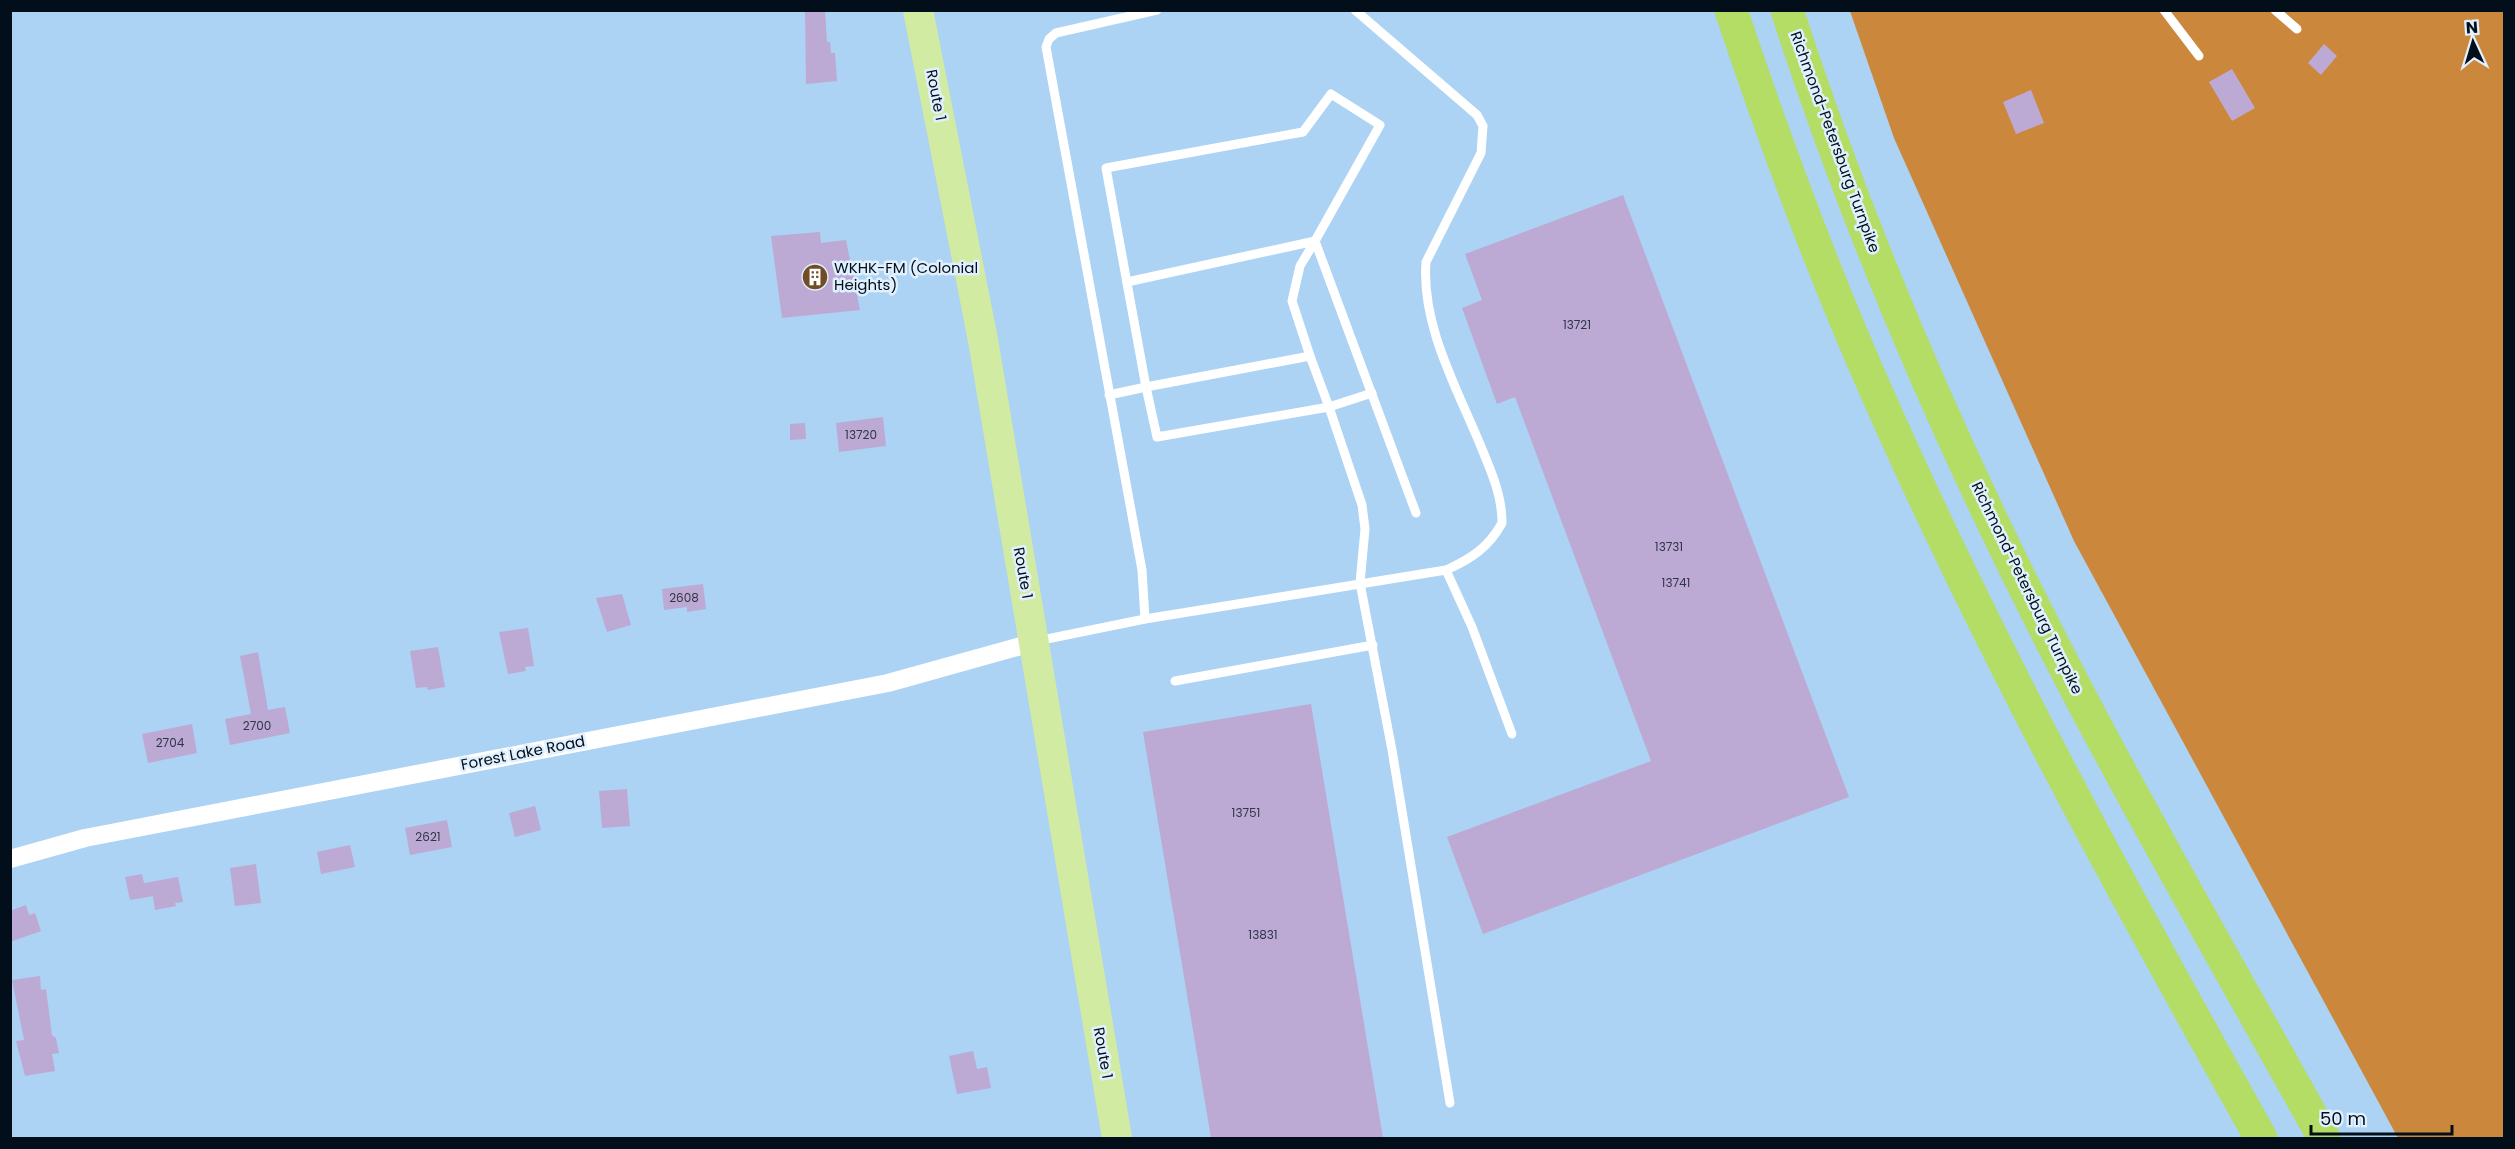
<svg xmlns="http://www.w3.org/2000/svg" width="2515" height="1149" font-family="Poppins,sans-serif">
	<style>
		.forest { fill: #cb873c }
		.building { fill: #bdaad4 }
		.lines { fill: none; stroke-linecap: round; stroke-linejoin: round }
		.service { stroke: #fff; stroke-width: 9 }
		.minor { stroke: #fff; stroke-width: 18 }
		.primary { stroke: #d1eba2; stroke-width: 30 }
		.motorway { stroke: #b3dd64; stroke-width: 33 }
		.labels { text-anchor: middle; stroke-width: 5; stroke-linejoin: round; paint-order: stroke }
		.number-label { font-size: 12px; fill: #313548 }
		.street-label { font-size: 15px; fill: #020e19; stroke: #e1f0fe }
		.poi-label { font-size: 15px; fill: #020e19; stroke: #e1f0fe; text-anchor: start }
	</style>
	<rect width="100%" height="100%" fill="#acd2f4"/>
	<!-- forest -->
	<path class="forest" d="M 1850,11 L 2504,11 L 2504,1138 L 2398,1138 L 2074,541 L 1894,138 Z"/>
	<!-- building -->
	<g class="building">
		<path d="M 805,10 L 825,10 L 827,42 L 830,42 L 831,53 L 835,53 L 837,81 L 806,84 Z"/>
		<path d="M 2324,44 L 2337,56 L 2321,75 L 2308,63 Z"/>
		<path d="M 2232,69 L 2255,108 L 2232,121 L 2209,82 Z"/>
		<path d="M 2031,90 L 2044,123 L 2016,134 L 2003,102 Z"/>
		<path d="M 1623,195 L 1849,797 L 1483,934 L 1447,837 L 1651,761 L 1515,397 L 1497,404 L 1462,308 L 1482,300 L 1465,254 Z"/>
		<path d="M 820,232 L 821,243 L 846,240 L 860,310 L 782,318 L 771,236 Z"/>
		<path d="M 883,417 L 886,446 L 839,452 L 836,423 Z"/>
		<path d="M 805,423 L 806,439 L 790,440 L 790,424 Z"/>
		<path d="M 703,584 L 706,609 L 687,612 L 687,607 L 664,610 L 662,589 Z"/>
		<path d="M 622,594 L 631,625 L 607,632 L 596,598 Z"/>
		<path d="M 528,628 L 534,666 L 525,667 L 526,671 L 508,674 L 499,632 Z"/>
		<path d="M 438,647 L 445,687 L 428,690 L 427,687 L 416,688 L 410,651 Z"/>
		<path d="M 258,652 L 268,710 L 285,707 L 290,733 L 230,745 L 225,719 L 251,714 L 240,656 Z"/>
		<path d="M 1311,704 L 1383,1138 L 1211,1138 L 1143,732 Z"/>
		<path d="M 192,724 L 197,753 L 148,763 L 142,734 Z"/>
		<path d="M 627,789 L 630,826 L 602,828 L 599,791 Z"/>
		<path d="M 535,806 L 541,830 L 515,837 L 509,813 Z"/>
		<path d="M 447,820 L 452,847 L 410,855 L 405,828 Z"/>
		<path d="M 350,845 L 355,867 L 321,874 L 317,852 Z"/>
		<path d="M 256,864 L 261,903 L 235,906 L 230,868 Z"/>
		<path d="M 142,874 L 144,883 L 178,877 L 183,902 L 175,903 L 176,906 L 155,910 L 153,896 L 130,900 L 125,877 Z"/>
		<path d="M 26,905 L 29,915 L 35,913 L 41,931 L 10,942 L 10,911 Z"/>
		<path d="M 40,976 L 41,990 L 46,989 L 52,1035 L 56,1038 L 59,1053 L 52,1054 L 55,1071 L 25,1076 L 16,1041 L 24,1040 L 12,980 Z"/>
		<path d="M 973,1051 L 977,1069 L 987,1067 L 991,1088 L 957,1094 L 949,1056 Z"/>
	</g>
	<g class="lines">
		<!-- service -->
		<g class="service">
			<path d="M 2164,10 L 2199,56"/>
			<path d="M 2275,10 L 2297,29"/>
			<path d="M 1315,241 L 1300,266 L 1292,301 L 1310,356 L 1146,387 L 1157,437 L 1329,407 L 1362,505 L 1365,529 L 1360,583 L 1392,750 L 1450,1103"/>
			<path d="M 1127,282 L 1315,241"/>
			<path d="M 1310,356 L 1329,407 L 1372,393"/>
			<path d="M 1109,395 L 1146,387 L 1106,168 L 1303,132 L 1331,94 L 1380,125 L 1315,241 L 1416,513"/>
			<path d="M 1446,570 L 1472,627 L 1512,734"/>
			<path d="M 1145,619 L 1142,570 L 1046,47 L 1049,39 L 1056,33 L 1157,10"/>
			<path d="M 1037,641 L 1145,619 L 1446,570 C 1471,559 1489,547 1502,523 C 1502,495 1492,474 1482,449 C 1458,390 1421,326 1426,262 L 1481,153 L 1483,126 L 1477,115 L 1355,10"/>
			<path d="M 1175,681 L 1373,645"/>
		</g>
		<!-- minor -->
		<path class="minor" d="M 10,859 L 85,838 L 888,683 L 1035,642"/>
		<!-- primary -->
		<path class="primary" d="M 918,10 L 983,340 L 1117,1138"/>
		<!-- motorway -->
		<g class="motorway">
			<path d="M 1731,10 C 1774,139 1821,267 1876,391 C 1989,648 2124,894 2261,1138"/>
			<path d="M 1787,10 C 1864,249 1967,482 2084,704 C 2161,850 2244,994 2324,1138"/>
		</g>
	</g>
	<!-- icons -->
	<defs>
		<symbol id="building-disc" viewBox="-11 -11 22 22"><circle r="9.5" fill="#714d27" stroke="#e1f0fe"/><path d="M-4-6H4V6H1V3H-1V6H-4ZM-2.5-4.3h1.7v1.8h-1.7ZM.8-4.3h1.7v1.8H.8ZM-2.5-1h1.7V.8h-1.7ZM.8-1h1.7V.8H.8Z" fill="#fff"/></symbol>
	</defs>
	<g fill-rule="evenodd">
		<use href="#building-disc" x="800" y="262" width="30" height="30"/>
	</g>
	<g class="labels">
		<!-- number labels -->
		<g class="number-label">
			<text x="1577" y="329">13721</text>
			<text x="861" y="439">13720</text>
			<text x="1669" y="551">13731</text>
			<text x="1676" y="587">13741</text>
			<text x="684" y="602">2608</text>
			<text x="257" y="730">2700</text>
			<text x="170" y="747">2704</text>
			<text x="1246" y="817">13751</text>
			<text x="428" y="841">2621</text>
			<text x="1263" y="939">13831</text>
		</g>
		<!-- street labels -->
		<g class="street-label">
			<text transform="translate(936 95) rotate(79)" y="5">Route 1</text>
			<text transform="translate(1835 142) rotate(70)" y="5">Richmond-Petersburg Turnpike</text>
			<text transform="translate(1023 573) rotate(80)" y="5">Route 1</text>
			<text transform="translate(2027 588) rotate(64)" y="5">Richmond-Petersburg Turnpike</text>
			<text transform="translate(523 753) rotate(-11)" y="5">Forest Lake Road</text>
			<text transform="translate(1103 1053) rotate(80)" y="5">Route 1</text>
		</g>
		<!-- poi labels -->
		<g class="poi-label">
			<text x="834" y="273">WKHK-FM (Colonial<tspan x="834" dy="17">Heights)</tspan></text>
		</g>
	</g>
	<!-- border -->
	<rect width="2515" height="1149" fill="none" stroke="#020e19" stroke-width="24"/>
	<!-- north arrow -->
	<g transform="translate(2473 42) rotate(356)" stroke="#e1f0fe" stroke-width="4.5" paint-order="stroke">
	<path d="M0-4.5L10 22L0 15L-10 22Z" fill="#020e19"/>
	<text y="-9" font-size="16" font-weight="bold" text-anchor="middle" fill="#020e19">N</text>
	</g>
	<!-- scale -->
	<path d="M2311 1125v9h141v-9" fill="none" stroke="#020e19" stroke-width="3"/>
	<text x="2320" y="1125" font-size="18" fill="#020e19" stroke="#e1f0fe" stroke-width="4.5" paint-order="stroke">50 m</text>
</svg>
